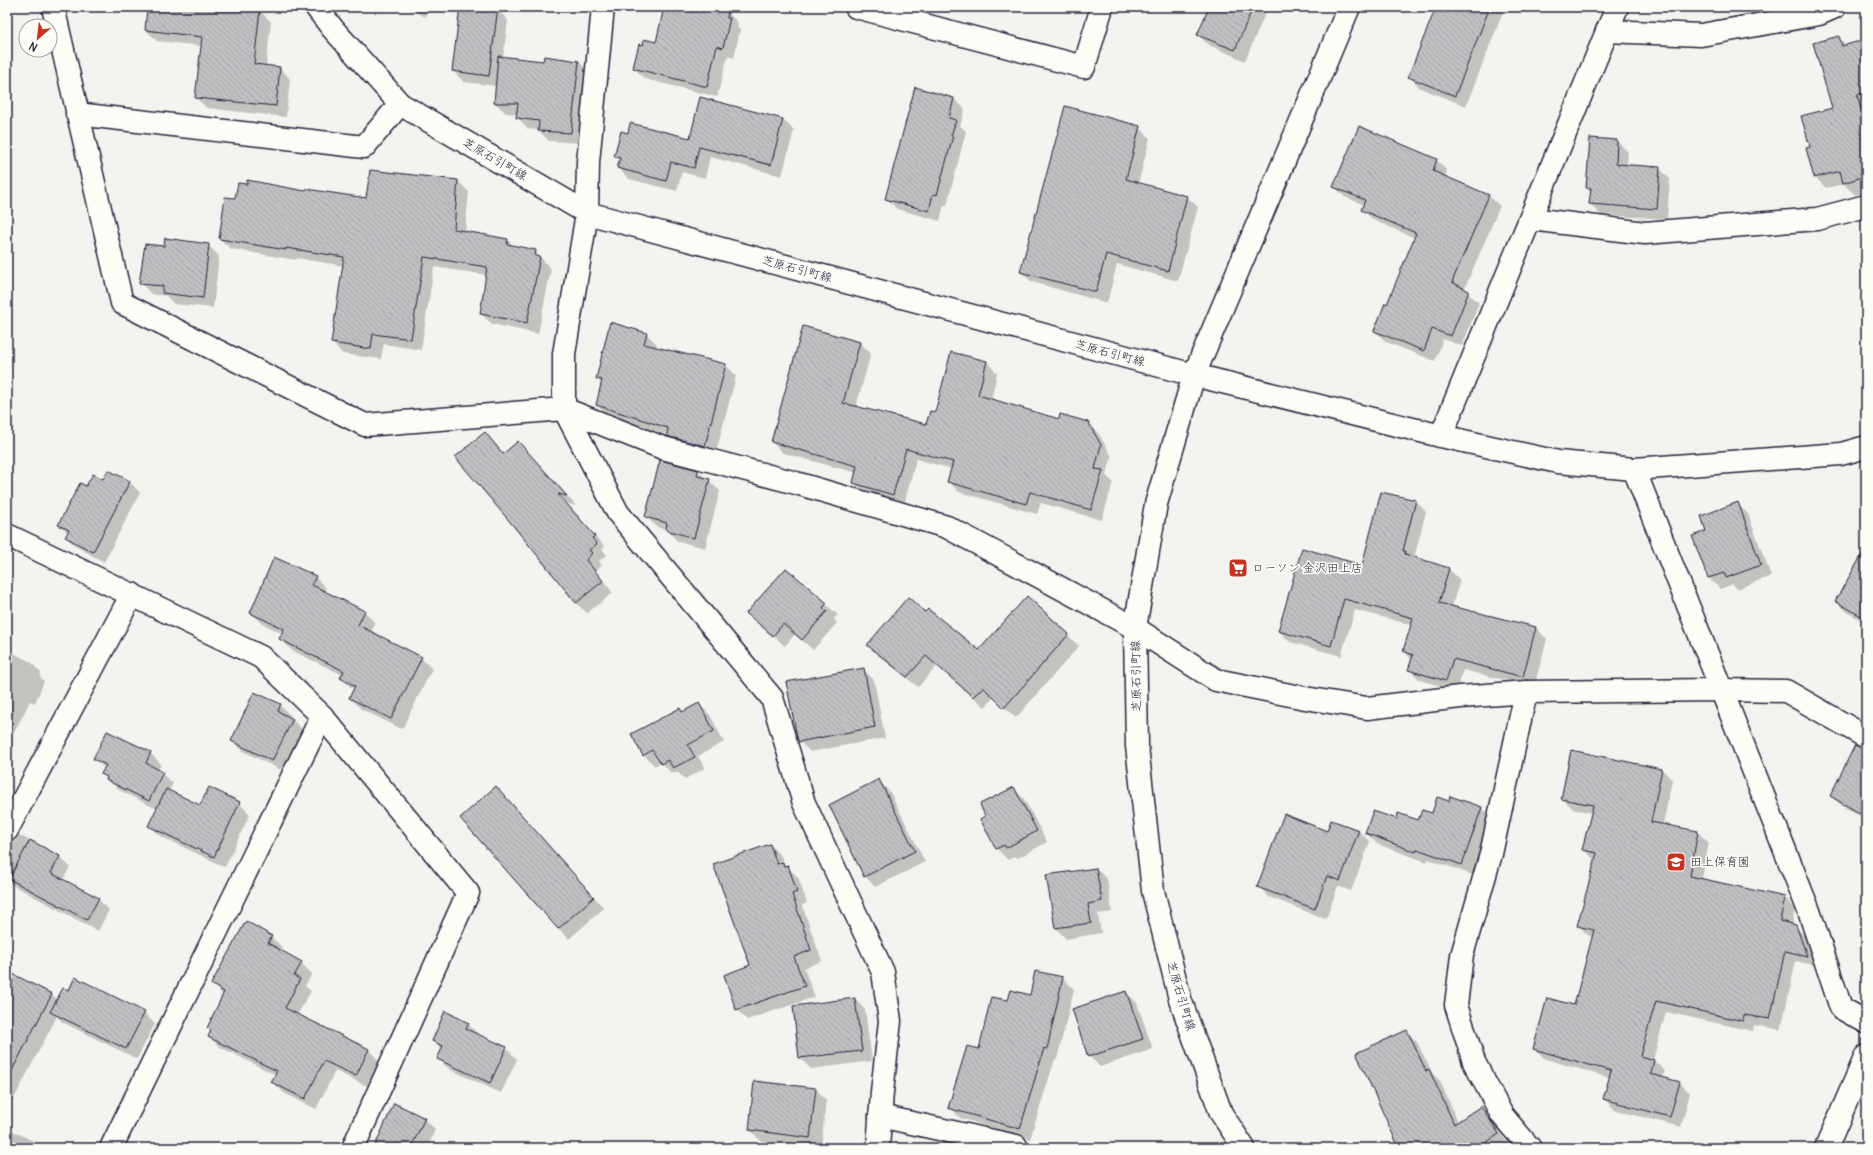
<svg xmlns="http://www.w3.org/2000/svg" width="1873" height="1155" font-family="Delius,'Klee One',sans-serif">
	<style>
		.shadow { fill: #0003 }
		.building { fill: url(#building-back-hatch); stroke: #22223b }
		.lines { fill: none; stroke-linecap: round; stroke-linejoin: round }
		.minor-casing { stroke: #22223b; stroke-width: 25 }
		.major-casing { stroke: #22223b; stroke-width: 25 }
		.minor { stroke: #fdfcf7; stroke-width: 22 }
		.major { stroke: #fdfcf7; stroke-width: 22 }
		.labels { text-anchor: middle; stroke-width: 3.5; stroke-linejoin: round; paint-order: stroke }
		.street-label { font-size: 12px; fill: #22223b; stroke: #fdfcf7 }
		.poi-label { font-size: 12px; fill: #22223b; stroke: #fdfcf7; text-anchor: start }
	</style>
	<defs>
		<pattern id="building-back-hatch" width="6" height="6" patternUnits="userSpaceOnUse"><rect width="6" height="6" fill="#c0bfc2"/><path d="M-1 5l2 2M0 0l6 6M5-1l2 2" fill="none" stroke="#a5a4a8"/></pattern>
	</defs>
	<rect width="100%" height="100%" fill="#f4f3ef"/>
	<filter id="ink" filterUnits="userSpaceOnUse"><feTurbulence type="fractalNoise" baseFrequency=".025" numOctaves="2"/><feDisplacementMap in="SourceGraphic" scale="8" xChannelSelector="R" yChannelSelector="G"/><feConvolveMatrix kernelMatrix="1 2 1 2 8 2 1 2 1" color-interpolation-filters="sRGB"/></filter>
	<g filter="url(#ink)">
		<!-- shadow -->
		<g class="shadow">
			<path d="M 148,7 L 228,7 L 260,11 L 271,22 L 266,66 L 280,68 L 290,79 L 286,117 L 207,108 L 196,98 L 202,46 L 157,41 L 146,30 Z"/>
			<path d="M 407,7 L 430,7 L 425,17 Z"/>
			<path d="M 461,7 L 497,9 L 508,20 L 503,58 L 544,62 L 579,62 L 590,73 L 582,143 L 549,141 L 538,130 L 528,129 L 518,118 L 518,114 L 506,113 L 495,103 L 496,86 L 464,82 L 453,71 Z"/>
			<path d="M 665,7 L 723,7 L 738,23 L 737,27 L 740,30 L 734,58 L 728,56 L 717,97 L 645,79 L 634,68 L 644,46 L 657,43 Z"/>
			<path d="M 1210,7 L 1268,7 L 1245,61 L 1209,45 L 1198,35 Z"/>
			<path d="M 1437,7 L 1505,7 L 1466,106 L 1420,88 L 1410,77 Z"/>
			<path d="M 1838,37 L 1847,46 L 1860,42 L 1866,48 L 1866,192 L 1855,195 L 1844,184 L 1826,188 L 1815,177 L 1811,148 L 1834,109 Z"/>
			<path d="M 954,99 L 965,109 L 960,126 L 966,131 L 947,205 L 944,205 L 940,221 L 897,209 L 886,198 Z"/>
			<path d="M 783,120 L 794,130 L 782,176 L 710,157 L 705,178 L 682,172 L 677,191 L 629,179 L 618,168 L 620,161 L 615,156 Z"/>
			<path d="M 1139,127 L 1150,138 L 1138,184 L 1187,197 L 1198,207 L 1178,281 L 1117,264 L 1107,303 L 1032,282 L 1021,272 Z"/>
			<path d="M 1360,128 L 1437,160 L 1447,171 L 1445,176 L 1489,196 L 1500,206 L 1464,290 L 1479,303 L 1462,346 L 1443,339 L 1435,361 L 1386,342 L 1375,331 L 1388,306 L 1415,238 L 1373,220 L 1362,209 L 1364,205 L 1345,197 L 1334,186 Z"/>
			<path d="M 1617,141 L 1628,152 L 1627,166 L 1659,168 L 1670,179 L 1667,219 L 1601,215 L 1590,204 L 1591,192 L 1587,188 Z"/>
			<path d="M 458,181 L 469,192 L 465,232 L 508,240 L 515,247 L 535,251 L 551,269 L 538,334 L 492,324 L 481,314 L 487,275 L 434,267 L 421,350 L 384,344 L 381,359 L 343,354 L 332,343 L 344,266 L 297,258 L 296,260 L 231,249 L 220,239 L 236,200 L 306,192 L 367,199 Z"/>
			<path d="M 208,245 L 219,256 L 213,308 L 174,304 L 166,296 L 151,294 L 141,283 L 165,247 Z"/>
			<path d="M 804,327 L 860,343 L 871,353 L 856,407 L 927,426 L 936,413 L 987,362 L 997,373 L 991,400 L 1060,420 L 1088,423 L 1099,434 L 1112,457 L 1106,476 L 1113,482 L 1102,520 L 1041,503 L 1037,514 L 959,492 L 948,481 L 952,469 L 916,459 L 904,505 L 865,493 L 854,483 L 857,473 L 783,453 L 772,442 Z"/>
			<path d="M 646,334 L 657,344 L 656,348 L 726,365 L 736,376 L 715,456 L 679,447 L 668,435 L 608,416 L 597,405 L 602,384 L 597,379 Z"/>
			<path d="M 485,433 L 504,454 L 529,453 L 576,506 L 566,503 L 605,547 L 602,549 L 607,555 L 599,561 L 602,565 L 596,571 L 613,593 L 587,613 L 576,603 Z"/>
			<path d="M 660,461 L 698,471 L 720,491 L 705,548 L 677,541 L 667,530 L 657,527 L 646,517 Z"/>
			<path d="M 108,471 L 130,482 L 140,493 L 104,562 L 77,547 L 66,537 L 68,533 L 60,525 L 87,487 L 103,480 Z"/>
			<path d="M 1382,493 L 1416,501 L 1426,512 L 1414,558 L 1449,569 L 1460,580 L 1452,607 L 1536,628 L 1547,639 L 1534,687 L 1463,670 L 1457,691 L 1420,680 L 1409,669 L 1412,660 L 1404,651 L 1412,625 L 1355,610 L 1341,656 L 1290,642 L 1279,631 L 1363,566 Z"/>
			<path d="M 1737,503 L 1748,514 L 1771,576 L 1737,589 L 1733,584 L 1720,589 L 1709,578 L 1693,537 L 1708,531 Z"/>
			<path d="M 1866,550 L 1866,623 L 1847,612 L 1836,601 Z"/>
			<path d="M 786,569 L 838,615 L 834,619 L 837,623 L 813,650 L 795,634 L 785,646 L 748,613 Z"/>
			<path d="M 315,577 L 326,588 L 324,592 L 365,612 L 375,623 L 371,633 L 421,658 L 432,669 L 402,729 L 361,709 L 350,698 L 354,690 L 341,678 L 343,675 L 291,650 L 281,639 L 283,634 L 262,623 L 251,613 Z"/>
			<path d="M 1027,598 L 1079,646 L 1016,718 L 994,697 L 985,707 L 937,666 L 918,687 L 879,656 L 868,645 L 925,613 L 979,652 Z"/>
			<path d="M 7,650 L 31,662 L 41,673 L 40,677 L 44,681 L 35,703 L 30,701 L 14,733 L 7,729 Z"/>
			<path d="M 863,669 L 874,680 L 885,738 L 810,752 L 799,741 Z"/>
			<path d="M 699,704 L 710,715 L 724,742 L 698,756 L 705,768 L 685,779 L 677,772 L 672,774 L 661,762 L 655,766 L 644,755 L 679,709 L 683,712 Z"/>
			<path d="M 280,705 L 291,716 L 290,718 L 303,730 L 283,771 L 243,751 L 232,740 Z"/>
			<path d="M 150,753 L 161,764 L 158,771 L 173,783 L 169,791 L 201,806 L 239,803 L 250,814 L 225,867 L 160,836 L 150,825 L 157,809 L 119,790 L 103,774 L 105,769 L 95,759 Z"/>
			<path d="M 1866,760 L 1866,820 L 1842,806 L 1831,796 Z"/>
			<path d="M 1662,769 L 1672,780 L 1663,825 L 1698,832 L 1709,843 L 1702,879 L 1784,897 L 1795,908 L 1792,925 L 1795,926 L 1806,937 L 1817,966 L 1796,961 L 1781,1030 L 1754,1025 L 1753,1031 L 1666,1012 L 1653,1060 L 1665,1071 L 1663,1078 L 1679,1082 L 1690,1093 L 1681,1127 L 1615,1110 L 1604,1099 L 1610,1078 L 1545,1059 L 1534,1048 L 1574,1006 L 1594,937 L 1589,936 L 1578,925 L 1596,861 L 1583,849 L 1592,813 L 1573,809 L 1562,798 Z"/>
			<path d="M 879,781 L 890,792 L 925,862 L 875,887 L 865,876 Z"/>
			<path d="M 496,787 L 604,908 L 569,939 L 558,928 Z"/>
			<path d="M 1013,788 L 1024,799 L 1047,842 L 1018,858 L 1015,856 L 1008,860 L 997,849 L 982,819 L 987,816 Z"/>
			<path d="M 1451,798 L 1482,808 L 1493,819 L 1473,875 L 1428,859 L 1427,862 L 1377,844 L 1366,833 L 1397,820 L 1419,821 L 1432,815 L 1449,803 Z"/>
			<path d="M 1332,821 L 1359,831 L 1370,842 L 1351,891 L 1338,886 L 1326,919 L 1269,897 L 1258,886 L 1328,832 Z"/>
			<path d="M 19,835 L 59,856 L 70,867 L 63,880 L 98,899 L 109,910 L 98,931 L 7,882 L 7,843 L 14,842 Z"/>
			<path d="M 770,845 L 781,856 L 784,864 L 798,877 L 807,903 L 802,905 L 822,961 L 804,968 L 815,997 L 747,1020 L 737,1009 L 751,966 Z"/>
			<path d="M 1096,869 L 1107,879 L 1112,912 L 1098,914 L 1101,933 L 1066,939 L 1056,928 Z"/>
			<path d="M 271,937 L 282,947 L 280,951 L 301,963 L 312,974 L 305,986 L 311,991 L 297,1015 L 369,1050 L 379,1061 L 367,1086 L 335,1071 L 316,1109 L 284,1093 L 273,1082 L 276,1075 L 220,1047 L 209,1037 L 212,1031 L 208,1027 L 223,995 L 212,984 Z"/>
			<path d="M 7,972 L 52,994 L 57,1000 L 144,1013 L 155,1024 L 137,1059 L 62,1022 L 57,1016 L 7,1112 Z"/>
			<path d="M 1036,972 L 1063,978 L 1074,989 L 1057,1059 L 1055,1059 L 1030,1139 L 960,1118 L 950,1107 L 979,1050 L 1009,1002 L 1031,996 Z"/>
			<path d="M 1126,992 L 1137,1003 L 1153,1049 L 1100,1067 L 1089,1056 Z"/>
			<path d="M 855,999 L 865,1010 L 872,1061 L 811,1069 L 800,1058 Z"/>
			<path d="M 468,1024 L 479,1035 L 506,1048 L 517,1059 L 501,1093 L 449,1069 L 438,1058 L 442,1050 L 433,1040 Z"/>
			<path d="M 1406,1031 L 1417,1042 L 1432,1073 L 1440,1081 L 1458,1122 L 1481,1108 L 1491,1119 L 1509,1145 L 1505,1148 L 1405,1148 Z"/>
			<path d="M 816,1089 L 826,1100 L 821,1148 L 761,1141 L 750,1130 Z"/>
			<path d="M 424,1119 L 435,1129 L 430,1142 L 434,1147 L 434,1148 L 375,1148 Z"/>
			<path d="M 7,1128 L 47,1148 L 7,1148 Z"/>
			<path d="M 238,1143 L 248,1148 L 236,1148 Z"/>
		</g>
		<!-- building -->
		<g class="building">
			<path d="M 147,7 L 236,7 L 260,10 L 254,64 L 280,67 L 276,106 L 195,98 L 202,37 L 145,30 Z"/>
			<path d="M 460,7 L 498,7 L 489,76 L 452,71 Z"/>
			<path d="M 664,7 L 712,7 L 728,11 L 727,18 L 730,18 L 723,48 L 717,46 L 707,87 L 633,68 L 639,44 L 643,45 L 644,39 L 656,42 Z"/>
			<path d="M 1209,7 L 1253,7 L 1235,50 L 1197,35 Z"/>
			<path d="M 1436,7 L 1490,7 L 1455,96 L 1408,77 Z"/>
			<path d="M 1839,36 L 1842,46 L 1860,41 L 1866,62 L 1866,92 L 1857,95 L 1866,127 L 1866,176 L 1843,183 L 1840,171 L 1814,178 L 1806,148 L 1810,147 L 1801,116 L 1832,108 L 1813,43 Z"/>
			<path d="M 498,56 L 543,61 L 544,56 L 579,61 L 571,133 L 538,131 L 539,121 L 516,118 L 518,103 L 494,103 Z"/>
			<path d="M 915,87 L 954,98 L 949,118 L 956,120 L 951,136 L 953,136 L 937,195 L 933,194 L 929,211 L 885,199 Z"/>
			<path d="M 700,97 L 783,119 L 771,165 L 699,147 L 694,168 L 671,162 L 666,181 L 617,168 L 620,158 L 614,156 L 621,131 L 628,133 L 630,123 L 690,138 Z"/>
			<path d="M 1065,106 L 1140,126 L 1126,179 L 1187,196 L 1168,271 L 1106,254 L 1096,292 L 1020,272 Z"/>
			<path d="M 1359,126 L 1437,159 L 1433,171 L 1489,195 L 1452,282 L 1469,291 L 1451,336 L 1432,329 L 1424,351 L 1374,331 L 1385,303 L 1387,304 L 1416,233 L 1361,210 L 1365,200 L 1333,187 Z"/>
			<path d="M 1590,138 L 1617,140 L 1616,164 L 1660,167 L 1657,209 L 1589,204 L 1591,188 L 1586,188 Z"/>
			<path d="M 370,170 L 458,180 L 454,229 L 508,239 L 507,244 L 536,250 L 535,256 L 540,257 L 527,323 L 480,314 L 487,267 L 424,257 L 411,339 L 373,334 L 371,349 L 331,343 L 344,257 L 286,248 L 286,250 L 219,239 L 225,197 L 235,198 L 238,183 L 247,184 L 247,180 L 305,191 L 306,189 L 366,198 Z"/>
			<path d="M 165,238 L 209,244 L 203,298 L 162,293 L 163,286 L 139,284 L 145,244 L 164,246 Z"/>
			<path d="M 610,322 L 647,333 L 644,344 L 726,364 L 705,446 L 667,436 L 668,428 L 596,405 L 602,380 L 596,379 Z"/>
			<path d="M 803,326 L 860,342 L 843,403 L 926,424 L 930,411 L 935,412 L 951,352 L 987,361 L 978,395 L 1059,419 L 1060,414 L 1088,422 L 1101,445 L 1095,469 L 1103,470 L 1091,510 L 1030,492 L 1026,504 L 947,482 L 953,462 L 906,449 L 893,495 L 853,483 L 857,466 L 771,442 Z"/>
			<path d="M 485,432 L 503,454 L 518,441 L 567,496 L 558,494 L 595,536 L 592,538 L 597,544 L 589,550 L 592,553 L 586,560 L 603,581 L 576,603 L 511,523 L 455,457 Z"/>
			<path d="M 660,460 L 698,470 L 697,476 L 710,479 L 694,538 L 666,530 L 667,523 L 645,517 Z"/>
			<path d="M 108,470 L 130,481 L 93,552 L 65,537 L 69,530 L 58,525 L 80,483 L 86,486 L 93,474 L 103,479 Z"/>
			<path d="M 1381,492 L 1416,500 L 1403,551 L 1406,551 L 1405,554 L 1449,568 L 1439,603 L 1536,627 L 1523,677 L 1453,659 L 1446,681 L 1408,670 L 1413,655 L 1403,651 L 1413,618 L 1344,599 L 1331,646 L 1278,631 L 1302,548 L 1362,565 Z"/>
			<path d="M 1738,502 L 1761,565 L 1726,578 L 1724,573 L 1708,578 L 1692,536 L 1706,531 L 1701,516 Z"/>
			<path d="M 1866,548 L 1866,619 L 1835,601 Z"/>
			<path d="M 274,557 L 316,576 L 312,585 L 365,611 L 358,625 L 422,657 L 391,719 L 349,698 L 355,686 L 340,678 L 344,671 L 279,639 L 284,629 L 250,613 Z"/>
			<path d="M 786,568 L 827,603 L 823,608 L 827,611 L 802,640 L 783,624 L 773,636 L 746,613 Z"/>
			<path d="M 1027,596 L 1069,634 L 1004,708 L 983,687 L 973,697 L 926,656 L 907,677 L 867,645 L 908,597 L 925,612 L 928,609 L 979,650 Z"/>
			<path d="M 864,668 L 875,727 L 798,742 L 786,682 Z"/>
			<path d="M 254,692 L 281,704 L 278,711 L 293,719 L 272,761 L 231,741 Z"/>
			<path d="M 699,703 L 714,731 L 688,745 L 695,757 L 673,768 L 668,760 L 661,764 L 652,750 L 643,756 L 631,734 L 680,708 L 682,712 Z"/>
			<path d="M 107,731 L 151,752 L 146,763 L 163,772 L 149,801 L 106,780 L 107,777 L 101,774 L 106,765 L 93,759 Z"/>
			<path d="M 1855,745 L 1866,749 L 1866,817 L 1830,796 Z"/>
			<path d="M 1571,750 L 1662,769 L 1651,822 L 1698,831 L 1690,876 L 1785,897 L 1780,921 L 1796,925 L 1807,956 L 1785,951 L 1770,1019 L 1744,1015 L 1743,1021 L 1656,1001 L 1640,1056 L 1654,1060 L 1651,1074 L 1680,1082 L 1670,1117 L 1603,1099 L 1611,1071 L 1533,1049 L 1547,998 L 1574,1005 L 1594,930 L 1577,926 L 1597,853 L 1582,850 L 1593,805 L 1561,799 Z"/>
			<path d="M 879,779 L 915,851 L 864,877 L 829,805 Z"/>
			<path d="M 496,786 L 594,897 L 558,929 L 460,818 Z"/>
			<path d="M 209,787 L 240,802 L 214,857 L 148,826 L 166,789 L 200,805 Z"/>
			<path d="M 1014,787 L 1037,831 L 1006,848 L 1004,845 L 996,849 L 980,819 L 985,816 L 980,804 Z"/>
			<path d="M 1450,796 L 1482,807 L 1462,865 L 1417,849 L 1416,852 L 1365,833 L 1373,811 L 1397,819 L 1398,813 L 1418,820 L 1422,810 L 1432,813 L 1437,797 L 1449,801 Z"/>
			<path d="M 1284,814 L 1327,831 L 1331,820 L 1359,830 L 1340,881 L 1327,876 L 1315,909 L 1257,887 Z"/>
			<path d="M 30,840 L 60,856 L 51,873 L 99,898 L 87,920 L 9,879 Z"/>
			<path d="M 770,844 L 777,864 L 783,862 L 784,866 L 788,865 L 797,892 L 792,894 L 811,950 L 794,957 L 805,986 L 736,1010 L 724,975 L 750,965 L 713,864 Z"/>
			<path d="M 1096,868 L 1102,901 L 1088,904 L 1091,923 L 1055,928 L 1046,875 Z"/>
			<path d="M 246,921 L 272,936 L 268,943 L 302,962 L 294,976 L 300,979 L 285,1008 L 369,1049 L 356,1076 L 324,1061 L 305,1099 L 271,1082 L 277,1071 L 208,1037 L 211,1030 L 207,1028 L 224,992 L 211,984 Z"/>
			<path d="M 7,971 L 52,994 L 7,1080 Z"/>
			<path d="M 1035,971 L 1063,977 L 1047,1049 L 1044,1048 L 1020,1129 L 948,1108 L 967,1046 L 979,1049 L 991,997 L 1008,1000 L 1011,990 L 1030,995 Z"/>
			<path d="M 75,977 L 145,1012 L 126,1049 L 50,1012 L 63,988 L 69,990 Z"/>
			<path d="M 1126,991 L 1143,1039 L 1088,1057 L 1072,1009 Z"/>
			<path d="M 855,998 L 862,1051 L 799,1058 L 793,1006 Z"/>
			<path d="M 445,1011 L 469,1023 L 466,1029 L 507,1047 L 490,1083 L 437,1059 L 443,1046 L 432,1041 Z"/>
			<path d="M 1407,1030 L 1426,1071 L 1429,1069 L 1454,1124 L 1481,1106 L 1499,1134 L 1478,1148 L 1399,1148 L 1356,1053 Z"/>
			<path d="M 754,1081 L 816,1088 L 810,1138 L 749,1130 Z"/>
			<path d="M 394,1103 L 425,1118 L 411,1148 L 374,1148 Z"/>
		</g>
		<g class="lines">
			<defs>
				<g id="minor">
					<path d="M 53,7 L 122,303 L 365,425 L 564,409 L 663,448 L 796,483 L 947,527 L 1135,628 L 1216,680 L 1305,698 L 1367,708 L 1460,697 L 1526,692 L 1720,690 L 1786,691 L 1866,737"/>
					<path d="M 603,7 L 588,162 L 587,213 L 564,354 L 564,409 L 618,513 L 772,698 L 804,803 L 883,972 L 890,1021 L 882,1092 L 878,1148"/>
					<path d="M 856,7 L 1084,67 L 1102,7"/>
					<path d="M 1349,7 L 1194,375 L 1441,436 L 1558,462 L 1634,469 L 1841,454 L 1866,447"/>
					<path d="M 1607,31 L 1701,35 L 1819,14 L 1835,7"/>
					<path d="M 77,114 L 364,147 L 400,104"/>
					<path d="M 1531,219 L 1645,233 L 1817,219 L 1866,206"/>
					<path d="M 1441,436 L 1617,7"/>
					<path d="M 1634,469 L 1809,911 L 1841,1008 L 1866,1022"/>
					<path d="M 7,535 L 261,657 L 322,716 L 468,893 L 353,1148"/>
					<path d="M 1526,692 L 1491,854 L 1462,955 L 1456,1005 L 1474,1062 L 1502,1115 L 1530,1148"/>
					<path d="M 7,830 L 132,594"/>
					<path d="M 880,1116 L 1016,1146 L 1017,1148"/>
					<path d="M 111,1148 L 322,716"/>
					<path d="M 1826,1148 L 1866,1056"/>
				</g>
				<path id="major" d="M 316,7 L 333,29 L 400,104 L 587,213 L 1194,375 L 1156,504 L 1135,628 L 1137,746 L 1153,891 L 1180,999 L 1221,1113 L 1244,1148"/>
			</defs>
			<!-- minor casing -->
			<use href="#minor" class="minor-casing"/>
			<!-- major casing -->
			<use href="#major" class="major-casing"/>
			<!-- minor -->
			<use href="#minor" class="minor"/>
			<!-- major -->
			<use href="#major" class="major"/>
		</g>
	</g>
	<!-- icons -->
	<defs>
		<symbol id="supermarket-square" viewBox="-11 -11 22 22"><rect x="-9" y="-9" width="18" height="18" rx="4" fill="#c8321e" stroke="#fdfcf7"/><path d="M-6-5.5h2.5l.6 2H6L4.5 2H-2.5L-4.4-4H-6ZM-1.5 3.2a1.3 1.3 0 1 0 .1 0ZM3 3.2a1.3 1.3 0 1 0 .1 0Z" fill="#fff"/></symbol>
		<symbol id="school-square" viewBox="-11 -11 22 22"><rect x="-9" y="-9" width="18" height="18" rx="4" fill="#c8321e" stroke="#fdfcf7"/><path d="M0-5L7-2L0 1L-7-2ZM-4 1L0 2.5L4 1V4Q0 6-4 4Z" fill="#fff"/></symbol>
	</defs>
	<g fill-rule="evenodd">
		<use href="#supermarket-square" x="1227" y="557" width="22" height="22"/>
		<use href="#school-square" x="1665" y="851" width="22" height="22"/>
	</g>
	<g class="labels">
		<!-- street labels -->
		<g class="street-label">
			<text transform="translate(495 159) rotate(30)" y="4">芝原石引町線</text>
			<text transform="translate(797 269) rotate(15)" y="4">芝原石引町線</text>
			<text transform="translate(1110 353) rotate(15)" y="4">芝原石引町線</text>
			<text transform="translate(1136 676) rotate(-91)" y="4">芝原石引町線</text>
			<text transform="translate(1181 996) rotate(73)" y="4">芝原石引町線</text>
		</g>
		<!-- poi labels -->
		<g class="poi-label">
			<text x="1252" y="572">ローソン 金沢田上店</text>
			<text x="1690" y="866">田上保育園</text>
		</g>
	</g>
	<!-- margin -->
	<rect width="1873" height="1155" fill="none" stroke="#fdfcf7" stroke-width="24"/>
	<rect x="12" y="12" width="1849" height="1131" fill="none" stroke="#22223b" stroke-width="1.5" filter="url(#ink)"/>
	<!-- north arrow -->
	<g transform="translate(38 38) rotate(208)"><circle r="19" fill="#fdfcf7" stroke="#a5a5ac"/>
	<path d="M0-3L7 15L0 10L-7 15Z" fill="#c8321e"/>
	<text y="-6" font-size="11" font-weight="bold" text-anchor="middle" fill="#22223b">N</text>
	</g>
</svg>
